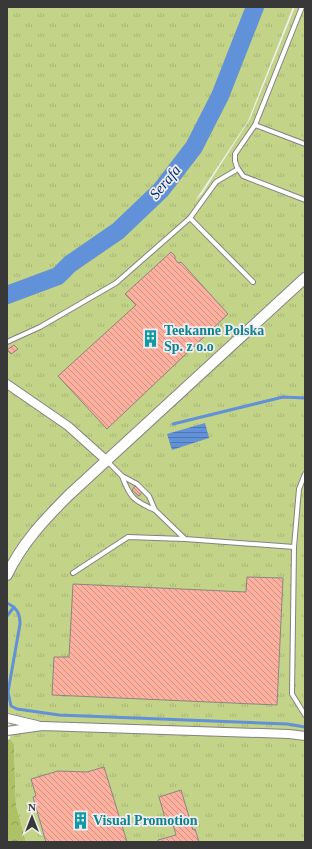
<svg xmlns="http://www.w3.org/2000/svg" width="312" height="849" font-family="'Times New Roman',serif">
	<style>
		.grass { fill: url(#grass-tufts) }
		.forest { fill: url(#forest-crowns) }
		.water { fill: url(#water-rules) }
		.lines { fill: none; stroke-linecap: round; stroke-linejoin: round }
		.stream { stroke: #6191d8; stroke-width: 3 }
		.river { stroke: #6191d8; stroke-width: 18 }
		.building { fill: url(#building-back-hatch); stroke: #8a8685 }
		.service-casing { stroke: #848184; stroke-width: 6 }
		.minor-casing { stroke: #848184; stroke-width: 10 }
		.tertiary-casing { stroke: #848184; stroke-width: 12 }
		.service { stroke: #fff; stroke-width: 4 }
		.minor { stroke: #fff; stroke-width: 8 }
		.tertiary { stroke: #fff; stroke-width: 10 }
		.labels { text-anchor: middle; stroke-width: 3.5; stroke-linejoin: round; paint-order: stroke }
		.culture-label { font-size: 14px; font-weight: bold; fill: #0d838f; stroke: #f1eef1; text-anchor: start }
		.water-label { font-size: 15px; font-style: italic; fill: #01316f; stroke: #f1eef1 }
	</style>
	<defs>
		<pattern id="grass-tufts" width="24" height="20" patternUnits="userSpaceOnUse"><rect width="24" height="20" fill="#c3d388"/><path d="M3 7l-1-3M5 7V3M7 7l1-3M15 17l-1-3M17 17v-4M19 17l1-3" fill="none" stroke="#a8b676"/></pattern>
		<pattern id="forest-crowns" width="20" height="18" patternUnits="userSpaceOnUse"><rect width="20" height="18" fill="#aec166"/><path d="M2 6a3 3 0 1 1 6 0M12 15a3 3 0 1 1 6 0" fill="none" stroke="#8f9e55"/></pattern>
		<pattern id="water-rules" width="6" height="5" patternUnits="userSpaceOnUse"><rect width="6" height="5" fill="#6191d8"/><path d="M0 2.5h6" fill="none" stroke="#5177b0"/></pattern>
		<pattern id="building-back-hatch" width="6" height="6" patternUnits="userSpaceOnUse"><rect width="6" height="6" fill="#fdb09e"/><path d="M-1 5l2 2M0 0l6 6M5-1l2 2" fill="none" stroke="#ce9082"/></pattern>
	</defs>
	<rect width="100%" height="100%" fill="#f1eef1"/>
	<!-- grass -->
	<path class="grass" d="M 7,7 L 293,7 L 248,121 L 195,201 L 202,194 L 250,119 L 295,7 L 305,7 L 305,842 L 26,842 L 16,805 L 14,744 L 10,739 L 10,716 L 7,715 Z"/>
	<!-- forest -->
	<path class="forest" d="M 10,739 L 14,744 L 16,805 L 26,842 L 7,842 L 7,740 Z"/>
	<!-- water -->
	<path class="water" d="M 205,423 L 209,438 L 172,450 L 167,434 Z"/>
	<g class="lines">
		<!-- stream -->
		<g class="stream">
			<path d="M 173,424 L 283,397 L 305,398"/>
			<path d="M 7,603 C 17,608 20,613 20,624 L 8,692 L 11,706 L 17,709 L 59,715 L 287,724 L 305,727"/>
			<path d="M 7,616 L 14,607"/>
		</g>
		<!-- river -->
		<path class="river" d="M 7,295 L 58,276 L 70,264 L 118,231 L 161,190 L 194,147 L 220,96 L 255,7"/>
	</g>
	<!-- building -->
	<g class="building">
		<path d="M 171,252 L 175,256 L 175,259 L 178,263 L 181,262 L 228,314 L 107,429 L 58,376 L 136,305 L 125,294 Z"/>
		<path d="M 14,345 L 18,349 L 11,354 L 7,350 Z"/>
		<path d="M 135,486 L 142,492 L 139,496 L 132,490 Z"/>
		<path d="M 247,577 L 283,578 L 277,705 L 52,695 L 54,657 L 69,657 L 73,584 L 246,592 Z"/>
		<path d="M 104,767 L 127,842 L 46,842 L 33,797 L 36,796 L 31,779 L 58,771 L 87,772 Z"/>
		<path d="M 181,790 L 193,830 L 195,829 L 199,842 L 158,842 L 158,840 L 176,835 L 173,824 L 167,825 L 159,797 Z"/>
	</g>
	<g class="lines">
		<defs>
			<g id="service">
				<path d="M 302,7 L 255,125 L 235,154 L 235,161 L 237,167 L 243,176 L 305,200"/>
				<path d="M 255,125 L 305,144"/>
				<path d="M 190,218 L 216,182 L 238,169"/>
				<path d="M 7,342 L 40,327 L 116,283 L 190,218 L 253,282"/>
				<path d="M 107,461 L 122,476 L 137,484 L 149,496 L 155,510 L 185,539 L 294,547 L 292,694 L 305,715"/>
				<path d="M 122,476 C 130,498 134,501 155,510"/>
				<path d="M 294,547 L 299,489 L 305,474"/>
				<path d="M 73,573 L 128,537 L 184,539"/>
			</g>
			<g id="minor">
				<path d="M 7,384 L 68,426 L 107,461"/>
				<path d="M 7,718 L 37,725"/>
				<path d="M 7,731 L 42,726 L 289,734 L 305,736"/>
			</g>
			<path id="tertiary" d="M 7,575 C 22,543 45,519 69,495 L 305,278"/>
		</defs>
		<!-- service casing -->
		<use href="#service" class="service-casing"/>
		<!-- minor casing -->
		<use href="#minor" class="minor-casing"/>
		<!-- tertiary casing -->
		<use href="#tertiary" class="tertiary-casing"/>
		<!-- service -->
		<use href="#service" class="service"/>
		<!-- minor -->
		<use href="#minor" class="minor"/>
		<!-- tertiary -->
		<use href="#tertiary" class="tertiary"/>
	</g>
	<!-- icons -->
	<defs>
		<symbol id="building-bare" viewBox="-9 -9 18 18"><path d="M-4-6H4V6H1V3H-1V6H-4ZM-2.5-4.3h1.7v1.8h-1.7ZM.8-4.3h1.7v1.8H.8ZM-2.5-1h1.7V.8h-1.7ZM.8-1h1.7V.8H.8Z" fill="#0f9aa8" stroke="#f1eef1" stroke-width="2.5" paint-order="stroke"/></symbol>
	</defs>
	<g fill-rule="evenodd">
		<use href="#building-bare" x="138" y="326" width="25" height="25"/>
		<use href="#building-bare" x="68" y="808" width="25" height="25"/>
	</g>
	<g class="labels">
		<!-- culture labels -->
		<g class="culture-label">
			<text x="164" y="335">Teekanne Polska<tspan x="164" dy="16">Sp. z o.o</tspan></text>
			<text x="93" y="825">Visual Promotion</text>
		</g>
		<!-- water labels -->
		<g class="water-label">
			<text transform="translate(165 182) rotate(-50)" y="5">Serafa</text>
		</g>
	</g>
	<!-- border -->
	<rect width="312" height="849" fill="none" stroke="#393839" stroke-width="16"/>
	<!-- north arrow -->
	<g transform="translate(32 817)" stroke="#f1eef1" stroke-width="3" paint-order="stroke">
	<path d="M0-3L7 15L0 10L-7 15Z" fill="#393839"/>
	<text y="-6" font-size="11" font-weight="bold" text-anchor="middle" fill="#393839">N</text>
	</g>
</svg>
